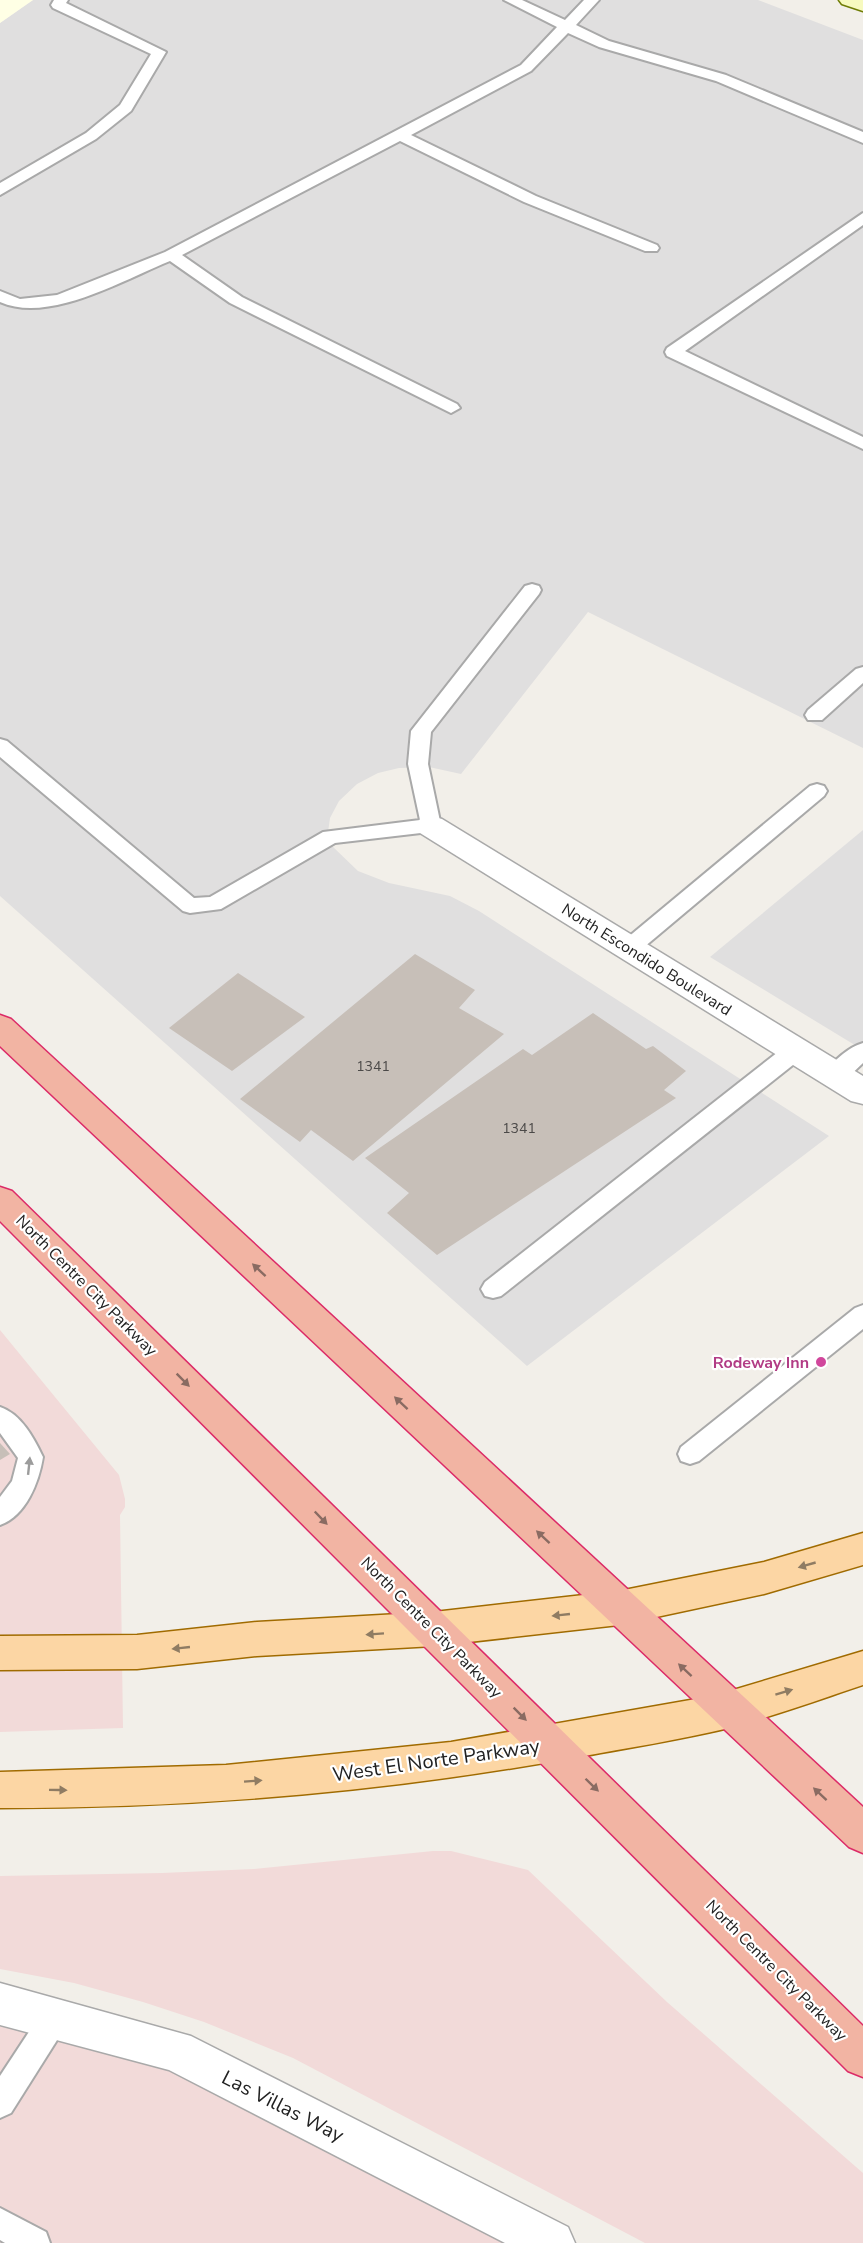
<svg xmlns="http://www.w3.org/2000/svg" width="863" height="2243" font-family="'Nunito Sans',sans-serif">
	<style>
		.residential { fill: #e0dfdf }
		.commercial { fill: #f2dad9 }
		.education { fill: #ffffe5 }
		.building { fill: #c7bfb8 }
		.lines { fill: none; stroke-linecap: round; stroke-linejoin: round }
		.service-casing { stroke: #a9a9a9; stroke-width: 4 }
		.tertiary-casing { stroke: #a9a9a9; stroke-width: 3 }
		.secondary-casing { stroke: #707d05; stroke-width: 3 }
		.primary-casing { stroke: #a06b00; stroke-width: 3 }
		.trunk-casing { stroke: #dc2a67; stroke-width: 3 }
		.service { fill: #fff; fill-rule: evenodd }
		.tertiary { fill: #fff; fill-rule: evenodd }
		.secondary { fill: #f7fabf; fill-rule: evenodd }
		.primary { fill: #fcd6a4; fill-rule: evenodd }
		.trunk { fill: #f2b4a3; fill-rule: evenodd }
		.oneway { fill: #8a6b62 }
		.oneway2 { fill: #9c9c9c }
		.oneway3 { fill: #8f7c63 }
		.hotel-dot { fill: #d1479c; stroke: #fff; stroke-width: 2 }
		.labels { text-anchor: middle; stroke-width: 4.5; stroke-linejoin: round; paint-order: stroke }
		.number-label { font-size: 14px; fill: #4b4948 }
		.street-label { font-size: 16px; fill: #222; stroke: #fff }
		.hotel-label { font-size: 16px; font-weight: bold; fill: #b23c85; stroke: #fff; text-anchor: end }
		.near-street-label { font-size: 20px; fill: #222; stroke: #fff }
	</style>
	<rect width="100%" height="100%" fill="#f2efe9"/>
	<!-- residential -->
	<g class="residential">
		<path d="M 33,0 L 758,0 L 863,40 L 863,748 L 588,612 L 461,774 L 429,767 L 399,768 L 378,773 L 357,784 L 339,801 L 330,818 L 328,832 L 332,846 L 358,871 L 389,883 L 450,896 L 479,911 L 829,1136 L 527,1366 L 0,896 L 0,23 Z"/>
		<path d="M 863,830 L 863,1050 L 710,957 Z"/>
	</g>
	<!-- commercial -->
	<g class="commercial">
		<path d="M 0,1330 L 119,1475 L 125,1499 L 125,1507 L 120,1515 L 123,1728 L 0,1732 Z"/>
		<path d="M 433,1851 L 451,1851 L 528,1870 L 667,2002 L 863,2173 L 863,2243 L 645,2243 L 293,2058 L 204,2022 L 143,2002 L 74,1983 L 0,1969 L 0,1876 L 162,1873 L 254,1869 Z"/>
		<path d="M 0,2005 L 176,2051 L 552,2243 L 0,2243 Z"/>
	</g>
	<!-- education -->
	<path class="education" d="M 0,0 L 33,0 L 0,23 Z"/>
	<!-- building -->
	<g class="building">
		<path d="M 415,954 L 475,990 L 459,1008 L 504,1034 L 353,1161 L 311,1130 L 300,1142 L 240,1099 Z"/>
		<path d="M 238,973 L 305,1017 L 232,1071 L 169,1028 Z"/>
		<path d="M 593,1013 L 646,1049 L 653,1046 L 686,1071 L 664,1090 L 676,1098 L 437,1255 L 387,1213 L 409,1193 L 365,1158 L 523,1049 L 532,1055 Z"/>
		<path d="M 0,1443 L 10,1454 L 0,1460 Z"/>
	</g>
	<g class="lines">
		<defs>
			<g id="service">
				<path d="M 54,0 L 68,0 L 66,3 L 166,52 L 131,111 L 96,139 L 0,195 L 0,183 L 86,133 L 120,105 L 151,54 L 53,8 L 51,5 Z"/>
				<path d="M 504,0 L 522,0 L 565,20 L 584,0 L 599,0 L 576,25 L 609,41 L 726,75 L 863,132 L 863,143 L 716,81 L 599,47 L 568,33 L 531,71 L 411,135 L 536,196 L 657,245 L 659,248 L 657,251 L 645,251 L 524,202 L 400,141 L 182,255 L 242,297 L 457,404 L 460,408 L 451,413 L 230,303 L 170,261 C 123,280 49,324 0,302 L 0,291 L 20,299 L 57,295 L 165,252 L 521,65 L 557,27 Z"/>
				<path d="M 863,213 L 863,225 L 685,351 L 863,437 L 863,449 L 667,356 L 665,352 L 667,348 Z"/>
				<path d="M 532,584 L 539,586 L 541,590 L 539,594 L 431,732 L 428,764 L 441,826 L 438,831 L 335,843 L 221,909 L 190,913 L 183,911 L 0,757 L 0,739 L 7,741 L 194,898 L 210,897 L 323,832 L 420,820 L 408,764 L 411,731 L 525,586 Z"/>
				<path d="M 863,667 L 863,683 L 822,720 L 808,720 L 805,715 L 808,710 L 856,669 Z"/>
				<path d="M 817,784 L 824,786 L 827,791 L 824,796 L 637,953 L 629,956 L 621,953 L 618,948 L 621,943 L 810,786 Z"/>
				<path d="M 795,1043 L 803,1045 L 806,1051 L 803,1057 L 501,1296 L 493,1298 L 485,1296 L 481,1289 L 485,1282 L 787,1045 Z"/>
				<path d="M 863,1043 L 863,1063 C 852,1073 843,1086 827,1081 L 824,1075 C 831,1062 849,1047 863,1043 Z"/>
				<path d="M 863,1305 L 863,1329 L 699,1461 L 690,1464 L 681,1461 L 678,1454 L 681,1447 L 855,1308 Z"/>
				<path d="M 0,1407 C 21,1414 34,1438 43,1457 C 39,1482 26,1516 0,1525 L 0,1497 L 12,1481 L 18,1458 L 0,1433 Z"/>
				<path d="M 54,2005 L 64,2009 L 69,2019 L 64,2029 L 11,2113 L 0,2118 L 0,2076 L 44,2009 Z"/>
				<path d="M 0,2208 L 46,2232 L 50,2243 L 5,2243 L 0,2240 Z"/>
			</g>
			<g id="tertiary">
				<path d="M 431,816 L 442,819 L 863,1076 L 863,1104 L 851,1101 L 420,833 L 416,826 L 420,819 Z"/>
				<path d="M 0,1983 L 191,2036 L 568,2227 L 575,2243 L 505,2243 L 169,2070 L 0,2025 Z"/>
			</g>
			<path id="secondary" d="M 839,0 L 863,0 L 863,11 L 842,4 Z"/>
			<g id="primary">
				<path d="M 863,1533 L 863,1565 L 764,1594 L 619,1625 L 434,1646 L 257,1656 L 137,1669 L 0,1670 L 0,1636 L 137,1635 L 257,1622 L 434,1612 L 619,1591 L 764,1562 Z"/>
				<path d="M 863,1651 L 863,1685 C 818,1700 774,1716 729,1728 C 679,1740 628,1748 578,1757 C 386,1792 194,1808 0,1808 L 0,1772 L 226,1765 L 451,1742 L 713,1696 Z"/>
			</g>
			<g id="trunk">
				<path d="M 0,1015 L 11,1019 L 863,1807 L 863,1853 L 849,1847 L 0,1046 Z"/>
				<path d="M 0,1187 L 12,1191 L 863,2026 L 863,2077 L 848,2071 L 0,1221 Z"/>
			</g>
		</defs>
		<!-- service casing -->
		<use href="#service" class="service-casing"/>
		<!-- tertiary casing -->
		<use href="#tertiary" class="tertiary-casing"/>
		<!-- secondary casing -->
		<use href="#secondary" class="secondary-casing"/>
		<!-- primary casing -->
		<use href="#primary" class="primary-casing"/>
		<!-- trunk casing -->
		<use href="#trunk" class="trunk-casing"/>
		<!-- service -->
		<use href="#service" class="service"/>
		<!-- tertiary -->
		<use href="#tertiary" class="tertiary"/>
		<!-- secondary -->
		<use href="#secondary" class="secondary"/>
		<!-- primary -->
		<use href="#primary" class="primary"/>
		<!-- trunk -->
		<use href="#trunk" class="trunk"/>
	</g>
	<!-- one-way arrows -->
	<defs><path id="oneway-solid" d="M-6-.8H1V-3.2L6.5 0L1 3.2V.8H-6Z" transform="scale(1.5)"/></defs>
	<g class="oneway">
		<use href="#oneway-solid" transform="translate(259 1270) rotate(-137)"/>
		<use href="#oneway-solid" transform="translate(183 1380) rotate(45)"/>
		<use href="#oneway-solid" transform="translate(401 1403) rotate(-137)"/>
		<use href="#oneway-solid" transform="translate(321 1518) rotate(46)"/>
		<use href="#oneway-solid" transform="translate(543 1537) rotate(-137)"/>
		<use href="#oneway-solid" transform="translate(685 1670) rotate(-137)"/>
		<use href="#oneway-solid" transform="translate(520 1714) rotate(45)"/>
		<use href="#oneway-solid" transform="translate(592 1785) rotate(44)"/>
		<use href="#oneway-solid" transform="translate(820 1794) rotate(-137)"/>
	</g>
	<use class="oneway2" href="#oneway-solid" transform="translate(29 1466) rotate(-84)"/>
	<g class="oneway3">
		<use href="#oneway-solid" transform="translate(807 1565) rotate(164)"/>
		<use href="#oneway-solid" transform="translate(561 1615) rotate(174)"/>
		<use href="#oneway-solid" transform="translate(375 1634) rotate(176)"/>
		<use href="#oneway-solid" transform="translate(181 1648) rotate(174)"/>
		<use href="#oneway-solid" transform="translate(784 1692) rotate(-17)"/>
		<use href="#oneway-solid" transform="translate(253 1781) rotate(-4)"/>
		<use href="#oneway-solid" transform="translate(58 1790) rotate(1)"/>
	</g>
	<!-- markers -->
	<circle class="hotel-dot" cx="821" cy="1362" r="6"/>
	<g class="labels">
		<!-- number labels -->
		<g class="number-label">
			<text x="373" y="1071">1341</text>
			<text x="519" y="1133">1341</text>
		</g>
		<!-- street labels -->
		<g class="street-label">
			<text transform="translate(647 959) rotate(32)" y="6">North Escondido Boulevard</text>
			<text transform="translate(87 1285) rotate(45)" y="6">North Centre City Parkway</text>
			<text transform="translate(432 1627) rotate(45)" y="6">North Centre City Parkway</text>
			<text transform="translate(777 1970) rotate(45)" y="6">North Centre City Parkway</text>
		</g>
		<!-- hotel labels -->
		<g class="hotel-label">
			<text x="809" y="1368">Rodeway Inn</text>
		</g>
		<!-- near-street labels -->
		<g class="near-street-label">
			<text transform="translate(436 1760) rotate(-8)" y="7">West El Norte Parkway</text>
			<text transform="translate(283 2106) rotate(27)" y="7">Las Villas Way</text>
		</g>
	</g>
</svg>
